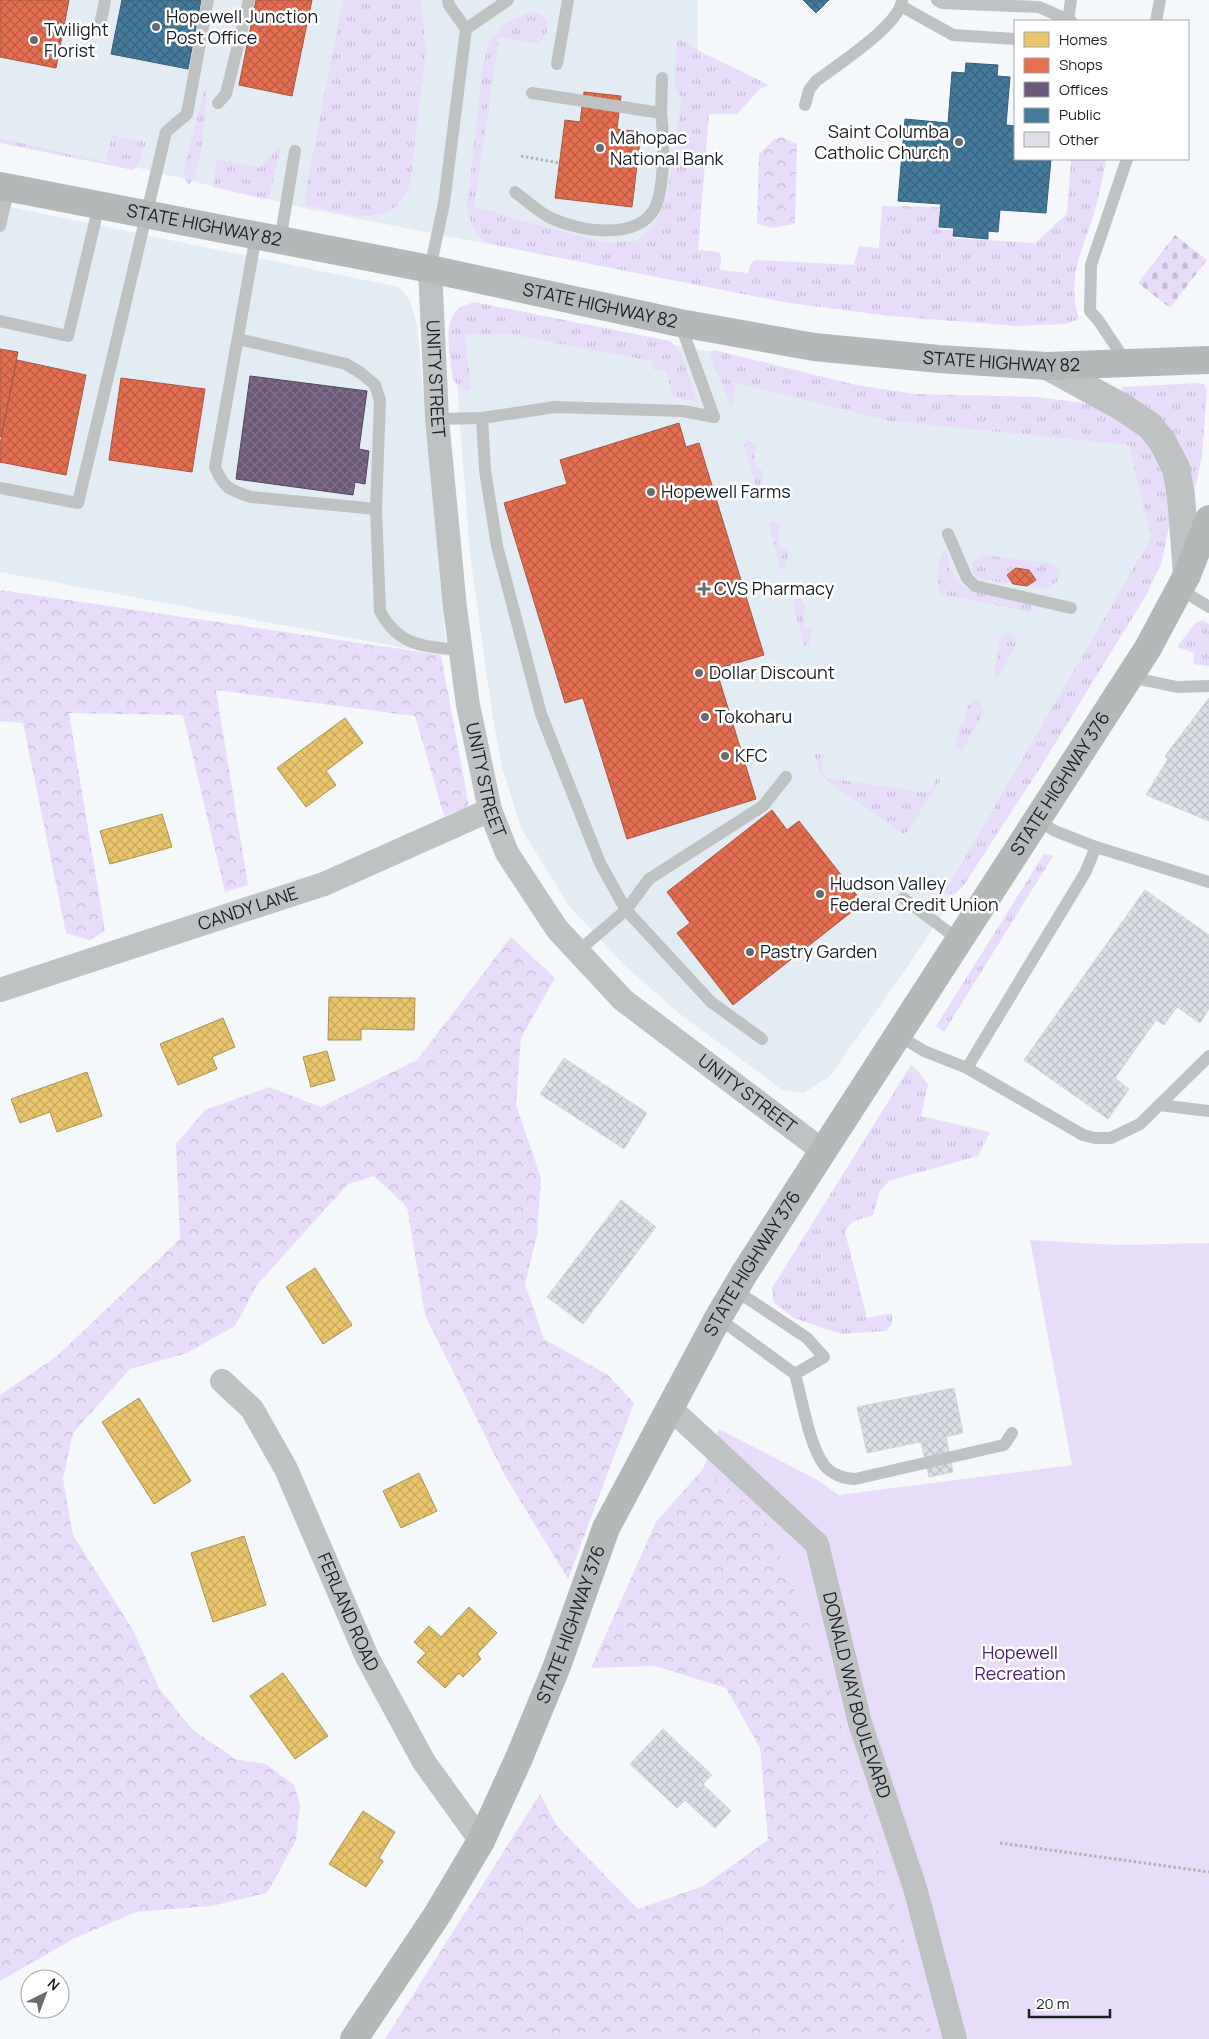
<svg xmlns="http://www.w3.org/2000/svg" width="1209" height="2039" font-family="Manrope,sans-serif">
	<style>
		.built { fill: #e3ecf2 }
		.grass { fill: url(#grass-tufts) }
		.forest { fill: url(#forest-crowns) }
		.cemetery { fill: url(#cemetery-stones) }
		.park { fill: #e7dcf9 }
		.homes { fill: url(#homes-cross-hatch); stroke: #ab9355 }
		.shops { fill: url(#shops-cross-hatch); stroke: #aa5744 }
		.offices { fill: url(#offices-cross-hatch); stroke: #544860 }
		.public { fill: url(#public-cross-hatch); stroke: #386079 }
		.building { fill: url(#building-cross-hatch); stroke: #d3d5da }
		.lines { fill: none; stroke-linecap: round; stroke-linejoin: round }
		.path { stroke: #b0b2b4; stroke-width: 3; stroke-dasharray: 2.5 2.5; stroke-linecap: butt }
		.service { stroke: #bfc2c3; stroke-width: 12 }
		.minor { stroke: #bfc2c3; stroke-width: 24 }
		.tertiary { stroke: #bfc2c3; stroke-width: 28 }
		.secondary { stroke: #b4b8b9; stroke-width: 28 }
		.poi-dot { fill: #676c70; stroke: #fff; stroke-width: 2 }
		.labels { text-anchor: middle; stroke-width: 5; stroke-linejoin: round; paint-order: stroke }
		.poi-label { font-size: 18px; fill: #1b2025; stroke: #fff; text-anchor: start }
		.street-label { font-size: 18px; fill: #1b2025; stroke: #fff }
		.park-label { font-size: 18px; fill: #4d2175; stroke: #fff }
	</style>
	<defs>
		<pattern id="grass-tufts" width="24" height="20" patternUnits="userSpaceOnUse" patternTransform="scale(1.25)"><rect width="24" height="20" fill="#e7dcf9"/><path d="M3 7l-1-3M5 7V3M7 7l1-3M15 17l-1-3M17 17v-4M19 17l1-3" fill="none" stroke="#c6bcd5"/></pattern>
		<pattern id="forest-crowns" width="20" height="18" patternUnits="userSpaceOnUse" patternTransform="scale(1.25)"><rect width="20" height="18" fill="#e7dcf9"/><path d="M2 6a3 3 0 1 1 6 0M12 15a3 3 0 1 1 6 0" fill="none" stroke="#c6bcd5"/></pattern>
		<pattern id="cemetery-stones" width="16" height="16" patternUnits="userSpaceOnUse" patternTransform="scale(1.25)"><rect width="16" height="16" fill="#e7dcf9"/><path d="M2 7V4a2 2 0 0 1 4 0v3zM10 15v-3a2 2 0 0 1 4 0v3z" fill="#c6bcd5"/></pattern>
		<pattern id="homes-cross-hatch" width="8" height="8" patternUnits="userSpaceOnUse" patternTransform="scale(1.25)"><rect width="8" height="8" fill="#e9c46a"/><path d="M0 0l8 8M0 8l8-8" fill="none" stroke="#c7a85c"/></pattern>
		<pattern id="shops-cross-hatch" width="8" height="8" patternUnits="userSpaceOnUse" patternTransform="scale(1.25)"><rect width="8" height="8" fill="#e76f51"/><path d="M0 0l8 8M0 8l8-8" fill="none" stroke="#ba5b43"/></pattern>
		<pattern id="offices-cross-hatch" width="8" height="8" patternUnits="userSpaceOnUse" patternTransform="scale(1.25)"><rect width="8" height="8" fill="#6d597a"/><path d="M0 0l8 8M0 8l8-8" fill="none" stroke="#80728b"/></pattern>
		<pattern id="public-cross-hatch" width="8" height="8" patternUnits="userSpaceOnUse" patternTransform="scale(1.25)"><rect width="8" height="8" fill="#457b9d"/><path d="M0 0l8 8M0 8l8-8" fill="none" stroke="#396480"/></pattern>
		<pattern id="building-cross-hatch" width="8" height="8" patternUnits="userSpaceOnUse" patternTransform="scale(1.25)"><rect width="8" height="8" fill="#dcdfe6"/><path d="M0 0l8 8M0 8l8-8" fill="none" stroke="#bcbfc5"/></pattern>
	</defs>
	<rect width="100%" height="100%" fill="#f5f8fb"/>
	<!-- built -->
	<g class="built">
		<path d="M 0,0 L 697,0 L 698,104 L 681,282 L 309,209 L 130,166 L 0,142 Z"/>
		<path d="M 0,205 L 399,287 L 409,299 L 417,325 L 447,656 L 0,572 Z"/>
		<path d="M 473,305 L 718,353 L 868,395 L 1134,434 L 1162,529 L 980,856 L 908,966 L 830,1076 L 804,1093 L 782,1090 L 680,1014 L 625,966 L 569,906 L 522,830 L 502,768 L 492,713 L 470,554 L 456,373 Z"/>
	</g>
	<!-- grass -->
	<g class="grass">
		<path d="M 343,0 L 421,0 L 426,52 L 410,184 C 393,233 344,213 307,205 L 304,200 Z"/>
		<path d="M 529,12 L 541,14 L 547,21 L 547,32 L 540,43 L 499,38 L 474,207 L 493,211 L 512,218 L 606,243 L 638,241 L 659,217 L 667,196 L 682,99 L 674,87 L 677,38 L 705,54 L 769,85 L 760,89 L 737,114 L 709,114 L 698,250 L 719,252 L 721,256 L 720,270 L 748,273 L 751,263 L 755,260 L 854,265 L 859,246 L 879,248 L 882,206 L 940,207 L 939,230 L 953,230 L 952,238 L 1035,243 L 1067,214 L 1071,159 L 1106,160 C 1103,176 1100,191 1096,206 C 1085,249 1065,274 1079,319 L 1065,324 L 1017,326 L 889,316 L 783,302 L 487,243 C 474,236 471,222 467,208 L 483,65 L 489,42 L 504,24 Z"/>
		<path d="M 207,90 C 204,113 204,166 190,184 L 187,183 L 183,172 L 204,91 Z"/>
		<path d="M 112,135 L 146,142 L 138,165 L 133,170 L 0,143 L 0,138 L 106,162 Z"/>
		<path d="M 278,148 L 281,149 L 269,197 L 265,199 L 213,187 L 217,159 L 260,167 Z"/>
		<path d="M 474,302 L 670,341 L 682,355 L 697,402 L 673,397 L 666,372 L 653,368 L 652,361 L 509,334 L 465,335 L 471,390 L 462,389 L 453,380 C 451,361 441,321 459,308 C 463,305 470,304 474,302 Z"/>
		<path d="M 714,350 L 856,385 L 916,394 L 1038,397 L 1091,404 L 1120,418 L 1144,438 L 1161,464 L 1169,489 L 1169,526 L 1162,561 L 1148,592 L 1040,768 L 964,885 C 962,887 958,892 955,893 C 944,896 932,887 927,880 L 931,874 L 949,885 L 1151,538 L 1129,445 L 891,421 L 736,383 L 732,408 L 713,364 L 710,352 Z"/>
		<path d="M 1198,383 L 1204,384 L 1207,390 L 1202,456 L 1194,493 L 1121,392 L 1122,387 Z"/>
		<path d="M 748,440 L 756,444 L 754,466 L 763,471 L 760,489 L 756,487 L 744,445 Z"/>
		<path d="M 773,521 L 780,524 L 778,546 L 788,551 L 785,569 L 780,567 L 769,524 Z"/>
		<path d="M 945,550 C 951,555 948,562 950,569 C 954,578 961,585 969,590 L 1029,601 L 1033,610 L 1030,612 L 941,594 C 935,585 937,557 945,550 Z"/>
		<path d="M 983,555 L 1053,564 L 1060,572 L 1060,579 L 1052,586 L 1044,589 L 982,579 L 974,574 L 972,568 L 973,562 Z"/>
		<path d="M 796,599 L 801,599 L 805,606 L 803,625 L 812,629 L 809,647 L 804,645 L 793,603 Z"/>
		<path d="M 1203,620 L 1209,624 L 1209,666 L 1193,664 L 1194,653 L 1177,647 L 1195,623 Z"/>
		<path d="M 1008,633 L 1013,635 L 1017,644 L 999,675 L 996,677 L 994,673 L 1000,639 L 1003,634 Z"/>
		<path d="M 975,700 L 980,701 L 984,711 L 962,751 L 955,747 L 959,727 L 964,724 L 968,704 Z"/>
		<path d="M 814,754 L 824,754 L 822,773 L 827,778 L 927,793 L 931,790 L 937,778 L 940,778 L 940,781 L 907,832 L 903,834 L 826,780 L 820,773 Z"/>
		<path d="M 1044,854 L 1053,856 L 944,1032 L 936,1026 Z"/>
		<path d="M 911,1065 L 919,1072 L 928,1085 L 921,1116 L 990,1132 L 978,1156 L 889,1181 L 880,1191 L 873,1215 C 861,1220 851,1218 845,1232 L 867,1318 L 892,1313 L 892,1324 L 886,1331 L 841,1334 L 794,1318 L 773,1302 L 772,1288 Z"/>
	</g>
	<!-- forest -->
	<g class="forest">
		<path d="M 782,137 L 797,144 L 795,224 L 770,228 L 757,223 L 759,154 L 774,139 Z"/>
		<path d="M 0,590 L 441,655 L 469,807 L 444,816 L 415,716 L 216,690 L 248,885 L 225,892 L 183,715 L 69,713 L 105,931 L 89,940 L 66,933 L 23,723 L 0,721 Z"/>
		<path d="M 511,937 L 555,978 L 521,1038 L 516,1105 L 541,1178 L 537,1235 L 525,1284 L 544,1339 L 608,1375 L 634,1403 L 568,1579 L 504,1474 L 425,1315 L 407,1207 L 374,1176 L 348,1184 L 257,1285 L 235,1326 L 187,1353 L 130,1369 L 73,1433 L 63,1479 L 73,1535 L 133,1630 L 160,1690 L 192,1729 L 235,1759 L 266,1764 L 294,1785 L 300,1805 L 296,1840 L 267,1893 L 211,1906 L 136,1912 L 73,1939 L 0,1981 L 0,1395 L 57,1356 L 180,1239 L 176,1144 L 205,1110 L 269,1087 L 321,1107 L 417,1060 Z"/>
		<path d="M 703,1469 L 762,1513 L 819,1647 L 934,2039 L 385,2039 L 540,1794 L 557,1826 L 638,1909 L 703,1886 L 768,1840 L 760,1748 L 726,1688 L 655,1666 L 591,1668 L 656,1522 Z"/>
	</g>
	<!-- cemetery -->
	<path class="cemetery" d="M 1175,235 L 1207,260 L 1170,308 L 1138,283 Z"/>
	<!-- park -->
	<path class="park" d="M 1030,1240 L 1117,1245 L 1209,1243 L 1209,2039 L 934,2039 L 819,1647 L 762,1513 L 703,1469 L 719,1429 L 816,1479 L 839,1495 L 1072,1465 Z"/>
	<!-- homes -->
	<g class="homes">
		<path d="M 345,718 L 363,743 L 326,771 L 336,785 L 306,807 L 277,768 Z"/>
		<path d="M 162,814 L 172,847 L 110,864 L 100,831 Z"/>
		<path d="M 329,997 L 415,998 L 414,1030 L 361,1029 L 361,1040 L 328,1040 Z"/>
		<path d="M 223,1018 L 235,1047 L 212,1057 L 217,1069 L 178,1085 L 160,1044 Z"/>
		<path d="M 327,1051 L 335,1080 L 311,1087 L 303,1057 Z"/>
		<path d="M 87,1072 L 102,1116 L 57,1132 L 50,1112 L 20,1123 L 11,1099 Z"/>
		<path d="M 315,1268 L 352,1325 L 323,1344 L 286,1287 Z"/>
		<path d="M 139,1398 L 191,1481 L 154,1504 L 102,1422 Z"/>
		<path d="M 419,1473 L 437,1511 L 401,1528 L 383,1491 Z"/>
		<path d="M 244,1536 L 266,1605 L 213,1622 L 191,1553 Z"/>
		<path d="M 469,1607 L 497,1633 L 477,1654 L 481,1659 L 463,1677 L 459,1673 L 445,1688 L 417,1662 L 426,1653 L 414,1642 L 429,1626 L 441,1637 Z"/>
		<path d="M 283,1673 L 328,1736 L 295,1759 L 250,1696 Z"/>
		<path d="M 363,1811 L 395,1832 L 379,1858 L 383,1861 L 366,1887 L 329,1864 Z"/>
	</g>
	<!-- shops -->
	<g class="shops">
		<path d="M 0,0 L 69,0 L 56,68 L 0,57 Z"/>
		<path d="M 256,0 L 312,0 L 292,96 L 239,85 Z"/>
		<path d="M 584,92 L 621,96 L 617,129 L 641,132 L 632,207 L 555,198 L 565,120 L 580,122 Z"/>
		<path d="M 0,349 L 18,352 L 1,437 L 0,436 Z"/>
		<path d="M 17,360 L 86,375 L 66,475 L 0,462 L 0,444 Z"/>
		<path d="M 121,378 L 205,389 L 192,472 L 109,460 Z"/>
		<path d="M 679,423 L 686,447 L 699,443 L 764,655 L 716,669 L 756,799 L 627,839 L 583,698 L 565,703 L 504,503 L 567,484 L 560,460 Z"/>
		<path d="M 1016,568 L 1029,570 L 1036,580 L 1027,586 L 1013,584 L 1007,575 Z"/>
		<path d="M 772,810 L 787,830 L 799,821 L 863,903 L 733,1005 L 677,933 L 690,923 L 667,892 Z"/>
	</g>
	<!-- offices -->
	<path class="offices" d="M 250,376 L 367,391 L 359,449 L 369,451 L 365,484 L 355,482 L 353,495 L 236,479 Z"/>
	<!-- public -->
	<g class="public">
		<path d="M 122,0 L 201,0 L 188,69 L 111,54 Z"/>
		<path d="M 803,0 L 829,0 L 816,13 Z"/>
		<path d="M 966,63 L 998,65 L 997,76 L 1010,77 L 1006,125 L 1015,126 L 1015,159 L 1051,159 L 1046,213 L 1000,210 L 998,232 L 988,231 L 988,239 L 953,236 L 954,228 L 939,227 L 941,204 L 898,201 L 905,119 L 948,123 L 952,72 L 965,73 Z"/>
	</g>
	<!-- building -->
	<g class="building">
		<path d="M 1209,698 L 1209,821 L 1146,795 L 1168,759 L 1165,756 Z"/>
		<path d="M 1145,890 L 1209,935 L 1209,1009 L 1200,1023 L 1177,1007 L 1164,1025 L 1156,1020 L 1115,1078 L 1129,1089 L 1108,1119 L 1024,1060 Z"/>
		<path d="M 564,1058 L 647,1113 L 624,1149 L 540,1094 Z"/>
		<path d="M 621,1200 L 656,1227 L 583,1324 L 547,1297 Z"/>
		<path d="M 954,1388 L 963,1433 L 867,1453 L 857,1407 Z"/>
		<path d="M 946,1437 L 953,1472 L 929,1477 L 921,1442 Z"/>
		<path d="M 663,1729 L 712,1775 L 703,1784 L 731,1811 L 715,1828 L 685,1800 L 677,1808 L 630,1764 Z"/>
	</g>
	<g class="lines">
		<!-- path -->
		<g class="path">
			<path d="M 521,156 L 560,163"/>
			<path d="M 1000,1843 L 1209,1872"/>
		</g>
		<!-- service -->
		<g class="service">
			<path d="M 937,0 L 942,3 L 1039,7 L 1071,21"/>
			<path d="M 901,6 L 953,35 L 1015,39"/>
			<path d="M 1068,20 L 1071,0"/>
			<path d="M 1156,21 L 1160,0"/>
			<path d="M 466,29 L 508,0"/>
			<path d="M 99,31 L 105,0"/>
			<path d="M 557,64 L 568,0"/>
			<path d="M 218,103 L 226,94 L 249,0"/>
			<path d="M 805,105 L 809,90 L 816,81 C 837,65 900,25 902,0"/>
			<path d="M 661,113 L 662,78"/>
			<path d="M 1127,159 L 1091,265 L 1090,311 L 1098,320 L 1127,363"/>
			<path d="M 515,192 C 527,201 539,213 553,219 C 580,231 637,241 655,208 C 665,187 664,136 661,113 L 532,93"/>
			<path d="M 0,226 L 9,187"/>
			<path d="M 256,235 L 215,467 C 224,488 229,490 251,497 L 376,509 L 380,611 C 399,647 424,646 460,650"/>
			<path d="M 280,241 L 295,151"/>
			<path d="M 430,269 L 444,203 L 466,29 L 449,5 L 448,0"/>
			<path d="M 0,321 L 68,336 L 99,205"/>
			<path d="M 680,323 L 714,417"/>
			<path d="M 238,339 L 346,364 L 361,373 L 375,385 L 380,400 L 376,509"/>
			<path d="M 482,418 L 485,470 L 497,546 L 541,714 L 600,863 L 626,910 L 711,1002 L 762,1039"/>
			<path d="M 437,419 L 482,418 L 555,407 L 683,411 L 714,417"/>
			<path d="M 0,488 L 78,503 L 166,132 L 187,114 L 208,0"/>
			<path d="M 948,534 L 967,578 L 975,586 L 1071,608"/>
			<path d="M 1180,589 L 1209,607"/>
			<path d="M 1130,677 L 1177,687 L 1209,686"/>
			<path d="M 1037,820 L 1055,831 L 1096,847"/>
			<path d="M 903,898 L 959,940"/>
			<path d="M 577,952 L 626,910 L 649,879 L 763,806 L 786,777"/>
			<path d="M 898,1035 L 924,1051 L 967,1068 L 1085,873 L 1096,847 L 1209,882"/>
			<path d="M 967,1068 L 1083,1135 L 1095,1138 L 1111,1138 L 1140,1124 L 1209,1056"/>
			<path d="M 1159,1105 L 1209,1111"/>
			<path d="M 718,1318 L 795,1374 L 824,1357 L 807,1338 L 735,1290"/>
			<path d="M 795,1374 C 802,1399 809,1445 824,1465 C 831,1474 844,1479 855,1479 L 1004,1445 L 1012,1433"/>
		</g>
		<!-- minor -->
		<g class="minor">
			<path id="s1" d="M 430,269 L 437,419 L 455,608 L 468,705 L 490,810 L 507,853 L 557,929 L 623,1000 L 823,1151"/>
			<path id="s2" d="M 0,990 L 324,884 L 490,810"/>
			<path id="s3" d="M 222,1381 L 252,1409 L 286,1469 L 367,1657 L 424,1762 L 481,1841"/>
			<path id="s4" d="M 669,1407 L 817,1544 L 860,1723 L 915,1888 L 955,2039"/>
		</g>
		<!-- tertiary -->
		<path class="tertiary" d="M 1047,366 L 1122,407 L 1149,425 L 1162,441 L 1176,468 L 1181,496 L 1187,575"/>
		<!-- secondary -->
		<g class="secondary">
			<path id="s5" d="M 0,186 L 430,269 L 680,323 L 814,347 L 939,359 L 1047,366 L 1209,360"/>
			<path id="s6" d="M 354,2039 L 437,1915 L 481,1841 L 519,1758 L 557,1666 L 606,1528 L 718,1318 L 744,1274 L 823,1151 L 1148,648 L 1187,575 L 1209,519"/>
		</g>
	</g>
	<!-- markers -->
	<g class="poi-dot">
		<circle cx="156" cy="27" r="5"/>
		<circle cx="34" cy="40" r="5"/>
		<circle cx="959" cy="142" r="5"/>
		<circle cx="600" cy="148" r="5"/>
		<circle cx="651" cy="492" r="5"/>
		<path d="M701.5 581.5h5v5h5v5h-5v5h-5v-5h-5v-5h5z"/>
		<circle cx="699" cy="673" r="5"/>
		<circle cx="705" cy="717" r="5"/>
		<circle cx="725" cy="756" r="5"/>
		<circle cx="820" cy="894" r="5"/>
		<circle cx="750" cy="952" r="5"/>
	</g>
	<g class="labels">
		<!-- poi labels -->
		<g class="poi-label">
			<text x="166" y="23">Hopewell Junction<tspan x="166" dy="21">Post Office</tspan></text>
			<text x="44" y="36">Twilight<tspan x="44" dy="21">Florist</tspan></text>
			<text x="949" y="138" text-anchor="end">Saint Columba<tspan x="949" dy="21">Catholic Church</tspan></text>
			<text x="610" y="144">Mahopac<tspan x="610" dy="21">National Bank</tspan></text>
			<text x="661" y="498">Hopewell Farms</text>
			<text x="714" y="595">CVS Pharmacy</text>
			<text x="709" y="679">Dollar Discount</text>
			<text x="715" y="723">Tokoharu</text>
			<text x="735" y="762">KFC</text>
			<text x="830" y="890">Hudson Valley<tspan x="830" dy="21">Federal Credit Union</tspan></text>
			<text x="760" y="958">Pastry Garden</text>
		</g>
		<!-- street labels -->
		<g class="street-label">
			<text dy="6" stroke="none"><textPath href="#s5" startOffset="208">STATE HIGHWAY 82</textPath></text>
			<text dy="6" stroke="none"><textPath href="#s5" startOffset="612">STATE HIGHWAY 82</textPath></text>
			<text dy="6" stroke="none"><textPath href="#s5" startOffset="1018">STATE HIGHWAY 82</textPath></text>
			<text dy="6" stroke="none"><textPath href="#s1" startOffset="110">UNITY STREET</textPath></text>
			<text dy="6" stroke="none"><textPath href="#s1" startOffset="515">UNITY STREET</textPath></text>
			<text dy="6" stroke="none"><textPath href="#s6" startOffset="1445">STATE HIGHWAY 376</textPath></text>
			<text dy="6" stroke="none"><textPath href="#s2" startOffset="261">CANDY LANE</textPath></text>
			<text dy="6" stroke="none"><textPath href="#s1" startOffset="935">UNITY STREET</textPath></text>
			<text dy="6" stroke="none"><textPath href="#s6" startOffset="875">STATE HIGHWAY 376</textPath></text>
			<text dy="6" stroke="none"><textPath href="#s3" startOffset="266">FERLAND ROAD</textPath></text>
			<text dy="6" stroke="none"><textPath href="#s6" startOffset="470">STATE HIGHWAY 376</textPath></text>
			<text dy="6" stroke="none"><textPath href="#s4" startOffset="358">DONALD WAY BOULEVARD</textPath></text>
		</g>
		<!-- park labels -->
		<g class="park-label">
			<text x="1020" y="1659">Hopewell<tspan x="1020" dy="21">Recreation</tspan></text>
		</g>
	</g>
	<!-- legend -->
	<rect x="1014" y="20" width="175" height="140" fill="#ffffff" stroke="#a4a6a8"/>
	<rect x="1024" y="32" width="25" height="15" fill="#e9c46a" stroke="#a4a6a8"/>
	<text x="1059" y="45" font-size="15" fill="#1b2025">Homes</text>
	<rect x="1024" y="58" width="25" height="15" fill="#e76f51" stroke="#a4a6a8"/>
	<text x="1059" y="70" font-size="15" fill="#1b2025">Shops</text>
	<rect x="1024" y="82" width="25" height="15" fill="#6d597a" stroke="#a4a6a8"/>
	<text x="1059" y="95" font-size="15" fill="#1b2025">Offices</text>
	<rect x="1024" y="108" width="25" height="15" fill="#457b9d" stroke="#a4a6a8"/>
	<text x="1059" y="120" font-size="15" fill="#1b2025">Public</text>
	<rect x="1024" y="132" width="25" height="15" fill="#dcdfe6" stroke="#a4a6a8"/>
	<text x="1059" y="145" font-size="15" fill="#1b2025">Other</text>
	<!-- north arrow -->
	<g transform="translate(45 1994) rotate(42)"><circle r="24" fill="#ffffff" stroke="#a4a6a8"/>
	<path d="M0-4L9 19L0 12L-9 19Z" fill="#676c70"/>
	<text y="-8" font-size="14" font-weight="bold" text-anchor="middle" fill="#1b2025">N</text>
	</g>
	<!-- scale -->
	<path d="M1029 2009v8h81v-8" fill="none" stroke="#1b2025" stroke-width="2.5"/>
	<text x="1036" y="2009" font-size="15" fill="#1b2025" stroke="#ffffff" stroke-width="4" paint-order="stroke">20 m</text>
</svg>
